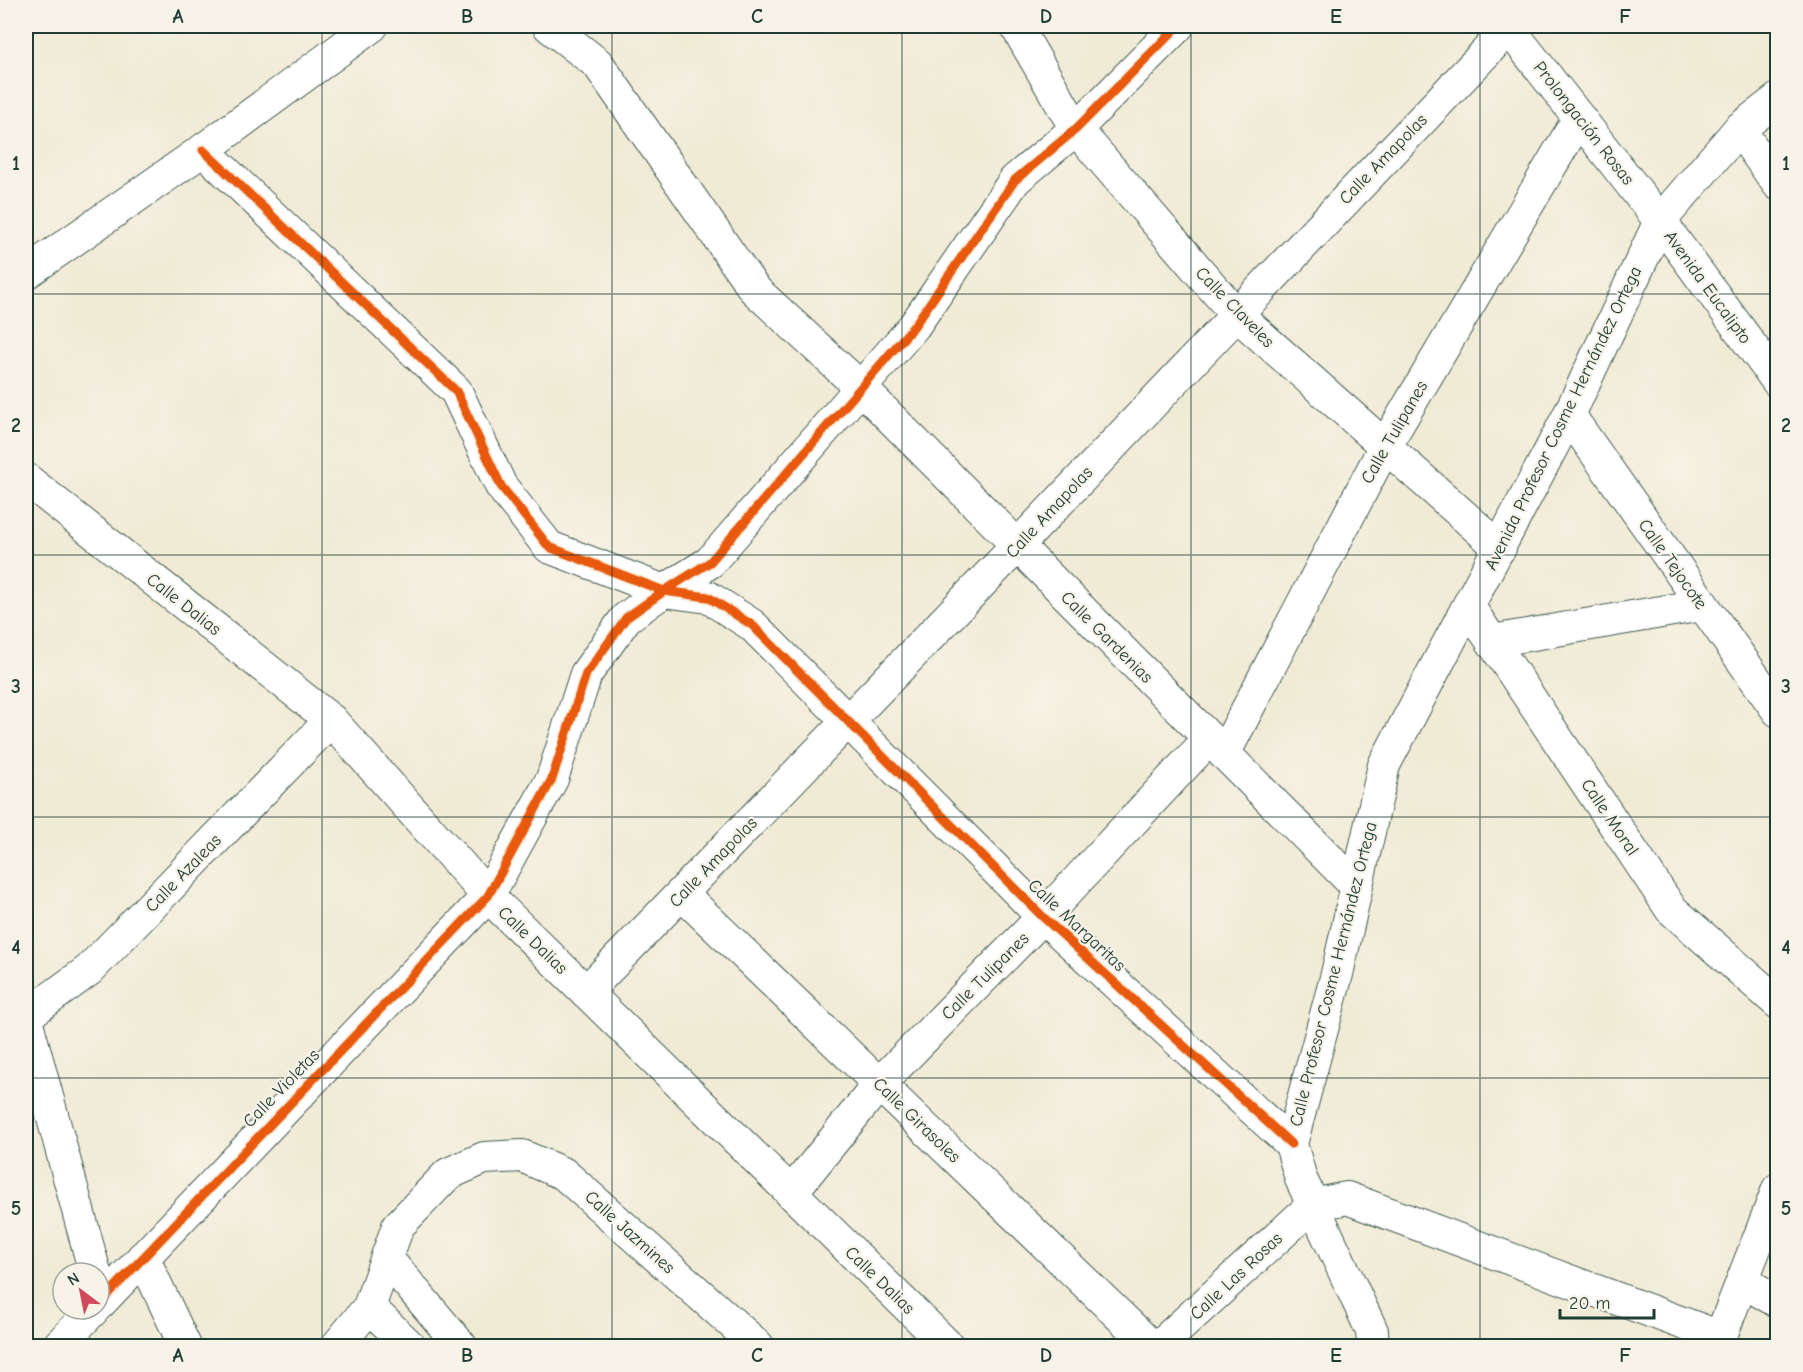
<svg xmlns="http://www.w3.org/2000/svg" width="1803" height="1372" font-family="'Comic Neue',sans-serif">
	<style>
		.lines { fill: none; stroke-linecap: round; stroke-linejoin: round }
		.street-casing { stroke: #3e574c; stroke-width: 34 }
		.street { stroke: #fff; stroke-width: 32 }
		.cycleway-casing { stroke: #f7f3e8; stroke-width: 13 }
		.cycleway { stroke: #e8590c; stroke-width: 9 }
		.grid { fill: none; stroke: #1f3d34; stroke-width: 1.5; stroke-opacity: 0.55 }
		.labels { text-anchor: middle; stroke-width: 4.5; stroke-linejoin: round; paint-order: stroke }
		.street-label { font-size: 18px; fill: #1f3d34; stroke: #f7f3e8 }
		.neatline { fill: none; stroke: #1f3d34; stroke-width: 2 }
		.grid-label { font-size: 20px; text-anchor: middle; font-weight: bold; fill: #1f3d34 }
	</style>
	<rect width="100%" height="100%" fill="#f7f3e8"/>
	<filter id="ink" filterUnits="userSpaceOnUse"><feTurbulence type="fractalNoise" baseFrequency=".0167" numOctaves="2"/><feDisplacementMap in="SourceGraphic" scale="12" xChannelSelector="R" yChannelSelector="G"/><feConvolveMatrix kernelMatrix="1 2 1 2 8 2 1 2 1" color-interpolation-filters="sRGB"/></filter>
	<filter id="wash" filterUnits="userSpaceOnUse"><feTurbulence type="fractalNoise" baseFrequency=".008" numOctaves="4" result="noise"/><feDisplacementMap in="SourceGraphic" scale="24" xChannelSelector="R" yChannelSelector="G"/><feGaussianBlur stdDeviation="1.35" result="paint"/><feColorMatrix in="noise" values="0 0 0 0 0 0 0 0 0 0 0 0 0 0 0 0 0 1.4 0 .05"/><feComposite in="paint" operator="in"/></filter>
	<g filter="url(#wash)">
		<rect width="100%" height="100%" fill="#f0ebd5"/>
	</g>
	<g filter="url(#ink)">
		<g class="lines">
			<defs>
				<g id="street">
					<path d="M 549,26 L 598,64 L 754,289 L 860,387 L 1356,886"/>
					<path d="M 1016,26 L 1076,129 L 1235,313 L 1500,548"/>
					<path d="M 1507,26 L 1660,221 L 1778,382"/>
					<path d="M 1739,129 L 1778,184"/>
					<path d="M 203,150 L 456,391 L 501,486 L 549,547 L 664,591 L 708,597 L 752,625 L 1043,917 L 1291,1144"/>
					<path d="M 26,273 L 203,150 L 372,26"/>
					<path d="M 1569,415 L 1778,711"/>
					<path d="M 26,479 L 331,720 L 488,896 L 948,1346"/>
					<path d="M 1469,607 L 1671,909 L 1778,1003"/>
					<path d="M 1492,641 L 1702,605"/>
					<path d="M 1224,754 L 1385,446 L 1579,118"/>
					<path d="M 682,894 L 1151,1346"/>
					<path d="M 586,992 L 1017,546 L 1509,28"/>
					<path d="M 26,1016 L 89,970 L 331,720"/>
					<path d="M 26,1019 L 95,1273"/>
					<path d="M 791,1193 L 879,1084 L 1043,917 L 1209,739"/>
					<path d="M 143,1257 L 185,1346"/>
					<path d="M 388,1260 L 461,1346"/>
					<path d="M 1744,1282 L 1778,1302"/>
					<path d="M 99,1304 L 488,896 L 552,779 L 586,674 L 626,618 L 664,591 L 710,562 L 914,326 L 1015,180 L 1076,129 L 1178,26"/>
					<path d="M 369,1307 L 410,1346"/>
					<path d="M 58,1346 L 94,1309"/>
					<path d="M 337,1346 L 369,1307 L 398,1226 L 448,1174 L 484,1158 L 522,1156 L 564,1174 L 758,1346"/>
					<path d="M 1159,1346 L 1313,1205 L 1347,1198 L 1720,1337"/>
					<path d="M 1373,1346 L 1372,1331 L 1301,1179 L 1291,1144 L 1337,974 L 1384,765 L 1569,415 L 1660,221 L 1739,129 L 1778,99"/>
					<path d="M 1717,1346 L 1778,1189"/>
				</g>
			</defs>
			<!-- street casing -->
			<use href="#street" class="street-casing"/>
			<!-- street -->
			<use href="#street" class="street"/>
			<defs>
				<g id="cycleway">
					<path d="M 203,150 L 456,391 L 501,486 L 549,547 L 664,591 L 708,597 L 752,625 L 1043,917 L 1291,1144"/>
					<path d="M 99,1304 L 488,896 L 552,779 L 586,674 L 626,618 L 664,591 L 710,562 L 914,326 L 1015,180 L 1076,129 L 1178,26"/>
				</g>
			</defs>
			<!-- cycleway casing -->
			<use href="#cycleway" class="cycleway-casing"/>
			<!-- cycleway -->
			<use href="#cycleway" class="cycleway"/>
		</g>
	</g>
	<!-- grid -->
	<path class="grid" d="M 322,26 L 322,1346M 612,26 L 612,1346M 902,26 L 902,1346M 1191,26 L 1191,1346M 1480,26 L 1480,1346M 26,294 L 1778,294M 26,555 L 1778,555M 26,817 L 1778,817M 26,1078 L 1778,1078"/>
	<g class="labels">
		<!-- street labels -->
		<g class="street-label">
			<text transform="translate(1584 123) rotate(52)" y="6">Prolongación Rosas</text>
			<text transform="translate(1383 159) rotate(-46)" y="6">Calle Amapolas</text>
			<text transform="translate(1708 287) rotate(54)" y="6">Avenida Eucalipto</text>
			<text transform="translate(1235 307) rotate(46)" y="6">Calle Claveles</text>
			<text transform="translate(1563 418) rotate(-64)" y="6">Avenida Profesor Cosme Hernández Ortega</text>
			<text transform="translate(1394 432) rotate(-60)" y="6">Calle Tulipanes</text>
			<text transform="translate(1049 512) rotate(-47)" y="6">Calle Amapolas</text>
			<text transform="translate(1673 564) rotate(55)" y="6">Calle Tejocote</text>
			<text transform="translate(184 604) rotate(38)" y="6">Calle Dalias</text>
			<text transform="translate(1107 637) rotate(45)" y="6">Calle Gardenias</text>
			<text transform="translate(1610 817) rotate(56)" y="6">Calle Moral</text>
			<text transform="translate(713 862) rotate(-46)" y="6">Calle Amapolas</text>
			<text transform="translate(183 873) rotate(-46)" y="6">Calle Azaleas</text>
			<text transform="translate(1077 925) rotate(43)" y="6">Calle Margaritas</text>
			<text transform="translate(533 940) rotate(44)" y="6">Calle Dalias</text>
			<text transform="translate(1333 974) rotate(-76)" y="6">Calle Profesor Cosme Hernández Ortega</text>
			<text transform="translate(985 976) rotate(-45)" y="6">Calle Tulipanes</text>
			<text transform="translate(281 1088) rotate(-46)" y="6">Calle Violetas</text>
			<text transform="translate(917 1120) rotate(44)" y="6">Calle Girasoles</text>
			<text transform="translate(630 1232) rotate(42)" y="6">Calle Jazmines</text>
			<text transform="translate(1236 1276) rotate(-43)" y="6">Calle Las Rosas</text>
			<text transform="translate(880 1280) rotate(44)" y="6">Calle Dalias</text>
		</g>
	</g>
	<!-- margin -->
	<rect width="1803" height="1372" fill="none" stroke="#f7f3e8" stroke-width="66"/>
	<!-- north arrow -->
	<g transform="translate(81 1291) rotate(328)"><circle r="28" fill="#f7f3e8" stroke="#a1aaa0" stroke-width="1.5"/>
	<path d="M0-4.5L10 22L0 15L-10 22Z" fill="#d1495b"/>
	<text y="-9" font-size="16" font-weight="bold" text-anchor="middle" fill="#1f3d34">N</text>
	</g>
	<!-- scale -->
	<path d="M1560 1309v9h94v-9" fill="none" stroke="#1f3d34" stroke-width="3"/>
	<text x="1569" y="1309" font-size="18" fill="#1f3d34" stroke="#f7f3e8" stroke-width="4.5" paint-order="stroke">20 m</text>
	<rect x="33" y="33" width="1737" height="1306" class="neatline"/>
	<g class="grid-label">
		<text x="178" y="23">A</text>
		<text x="467" y="23">B</text>
		<text x="757" y="23">C</text>
		<text x="1046" y="23">D</text>
		<text x="1336" y="23">E</text>
		<text x="1625" y="23">F</text>
		<text x="16" y="170">1</text>
		<text x="1786" y="170">1</text>
		<text x="16" y="432">2</text>
		<text x="1786" y="432">2</text>
		<text x="16" y="693">3</text>
		<text x="1786" y="693">3</text>
		<text x="16" y="954">4</text>
		<text x="1786" y="954">4</text>
		<text x="16" y="1215">5</text>
		<text x="1786" y="1215">5</text>
		<text x="178" y="1362">A</text>
		<text x="467" y="1362">B</text>
		<text x="757" y="1362">C</text>
		<text x="1046" y="1362">D</text>
		<text x="1336" y="1362">E</text>
		<text x="1625" y="1362">F</text>
	</g>
</svg>
